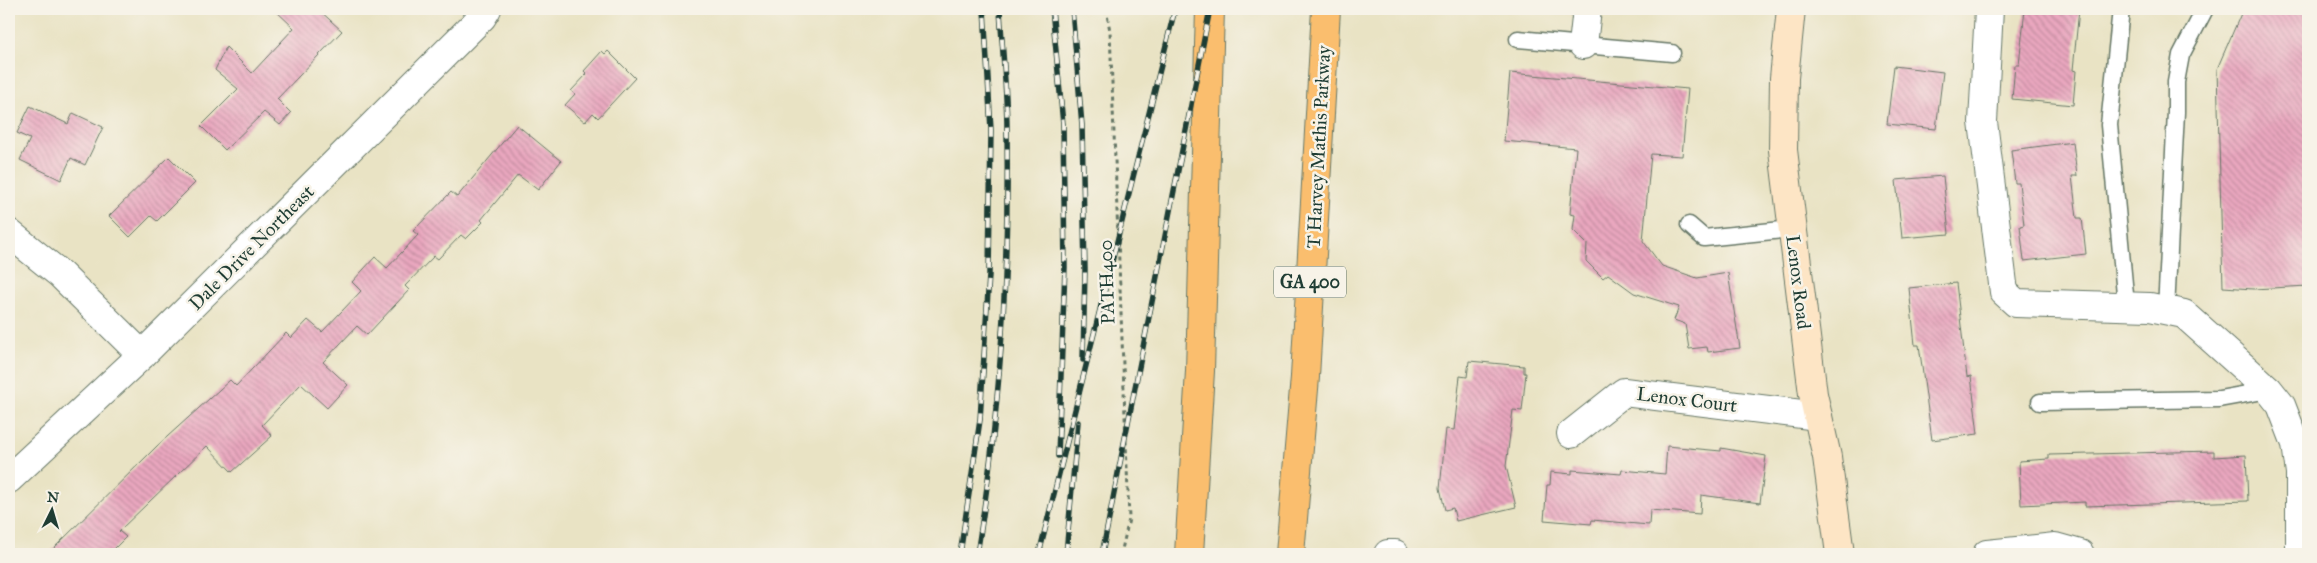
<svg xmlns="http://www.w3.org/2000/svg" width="2317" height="563" font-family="'IM FELL Great Primer',serif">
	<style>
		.building { fill: url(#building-back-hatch) }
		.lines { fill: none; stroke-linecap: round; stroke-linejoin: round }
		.lane-casing { stroke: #676; stroke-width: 19 }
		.street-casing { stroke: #676; stroke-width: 30 }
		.secondary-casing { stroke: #676; stroke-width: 30 }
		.highway-casing { stroke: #676; stroke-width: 30 }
		.path { stroke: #676; stroke-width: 3; stroke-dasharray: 4 4; stroke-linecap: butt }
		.lane { stroke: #fff; stroke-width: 16 }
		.street { stroke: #fff; stroke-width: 28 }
		.secondary { stroke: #fde5c5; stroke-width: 28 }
		.highway { stroke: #fabe6e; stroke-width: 28 }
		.rail-casing { stroke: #1f3d34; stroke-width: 5.5 }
		.rail { stroke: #f7f3e8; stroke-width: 4; stroke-dasharray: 11; stroke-linecap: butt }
		.labels { text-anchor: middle; stroke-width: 5; stroke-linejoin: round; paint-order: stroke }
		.shield { fill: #f7f3e8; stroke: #60746a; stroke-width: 1 }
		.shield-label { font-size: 18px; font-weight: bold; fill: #1f3d34 }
		.street-label { font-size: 19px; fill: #1f3d34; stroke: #f7f3e8 }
	</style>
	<defs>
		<pattern id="building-back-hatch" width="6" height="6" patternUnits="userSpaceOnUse" patternTransform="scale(1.25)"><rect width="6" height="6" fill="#eaa7bf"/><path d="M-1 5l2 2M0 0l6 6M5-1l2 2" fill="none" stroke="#bd899c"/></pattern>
	</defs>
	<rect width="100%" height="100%" fill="#f7f3e8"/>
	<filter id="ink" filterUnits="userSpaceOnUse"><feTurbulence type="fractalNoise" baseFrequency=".02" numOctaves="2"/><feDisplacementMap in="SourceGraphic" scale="10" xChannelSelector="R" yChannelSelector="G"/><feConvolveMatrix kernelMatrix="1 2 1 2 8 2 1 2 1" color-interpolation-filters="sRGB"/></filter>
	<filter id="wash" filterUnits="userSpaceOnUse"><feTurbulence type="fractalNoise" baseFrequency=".0096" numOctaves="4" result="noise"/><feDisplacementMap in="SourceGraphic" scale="20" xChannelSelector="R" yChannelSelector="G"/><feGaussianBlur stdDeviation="1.12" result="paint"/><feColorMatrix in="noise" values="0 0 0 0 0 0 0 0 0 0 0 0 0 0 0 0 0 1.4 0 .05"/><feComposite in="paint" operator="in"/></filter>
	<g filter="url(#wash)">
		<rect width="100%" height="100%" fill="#e9e3c4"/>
		<g id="blocks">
			<!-- building -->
			<g class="building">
				<path d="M 274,9 L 318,9 L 342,31 L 277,99 L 291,113 L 280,125 L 264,112 L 225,150 L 201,126 L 238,89 L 215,70 L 226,47 L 252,73 L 294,28 Z"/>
				<path d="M 2025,9 L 2079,9 L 2073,70 L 2076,71 L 2073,105 L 2012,99 L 2015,65 L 2019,65 Z"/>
				<path d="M 2243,9 L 2308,9 L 2308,286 L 2253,289 L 2223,287 L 2217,69 Z"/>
				<path d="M 602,51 L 605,54 L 608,51 L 635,78 L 598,118 L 593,113 L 585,122 L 565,105 L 575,94 L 571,91 L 587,74 L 584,71 Z"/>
				<path d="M 1894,66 L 1943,72 L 1936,129 L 1887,124 Z"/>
				<path d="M 1510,73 L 1688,89 L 1682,156 L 1651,154 L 1643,241 L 1662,266 L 1697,278 L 1728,273 L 1740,348 L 1708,352 L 1707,347 L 1689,349 L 1685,324 L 1674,320 L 1679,307 L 1634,293 L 1608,274 L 1603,278 L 1586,261 L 1587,244 L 1573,230 L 1575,215 L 1570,214 L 1576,148 L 1504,141 Z"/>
				<path d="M 30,106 L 68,124 L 73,113 L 103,127 L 85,165 L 71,158 L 61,180 L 20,160 L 30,139 L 17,133 Z"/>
				<path d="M 517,125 L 561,161 L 538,190 L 518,175 L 481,220 L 483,222 L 466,239 L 461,235 L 438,259 L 434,256 L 405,286 L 409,290 L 367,335 L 357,326 L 323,362 L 348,385 L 327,408 L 301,384 L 262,425 L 272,436 L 232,472 L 207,446 L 119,531 L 126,537 L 109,554 L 48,554 L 157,446 L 230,380 L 236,386 L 286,333 L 291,338 L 308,320 L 322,332 L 361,291 L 352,282 L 375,257 L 387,268 L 418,235 L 413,231 L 451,192 L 457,197 Z"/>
				<path d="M 2073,142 L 2077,176 L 2072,176 L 2077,218 L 2082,218 L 2086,254 L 2024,261 L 2020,226 L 2024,225 L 2019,183 L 2015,183 L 2011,150 Z"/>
				<path d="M 169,157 L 195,183 L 157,221 L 151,216 L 130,237 L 109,216 Z"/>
				<path d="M 1943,176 L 1949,234 L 1902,238 L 1896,180 Z"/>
				<path d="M 1956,283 L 1967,377 L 1971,376 L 1978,434 L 1932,440 L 1919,345 L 1915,345 L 1909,288 Z"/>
				<path d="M 1469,361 L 1524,366 L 1524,373 L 1526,373 L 1522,411 L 1513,410 L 1506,466 L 1516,507 L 1456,521 L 1453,508 L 1445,510 L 1440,488 L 1446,429 L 1454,430 L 1460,376 L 1467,377 Z"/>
				<path d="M 1667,446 L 1721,451 L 1721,448 L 1766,456 L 1760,503 L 1701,495 L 1700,514 L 1650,510 L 1649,525 L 1592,520 L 1591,524 L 1544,520 L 1547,485 L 1550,485 L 1551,472 L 1572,474 L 1572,470 L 1621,474 L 1622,470 L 1665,474 Z"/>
				<path d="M 2214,451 L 2214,457 L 2246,455 L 2248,501 L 2085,506 L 2085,502 L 2021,505 L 2019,461 L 2049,459 L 2049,455 Z"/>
			</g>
		</g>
	</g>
	<g filter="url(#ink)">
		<use href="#blocks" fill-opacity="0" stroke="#676" stroke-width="1"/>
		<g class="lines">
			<defs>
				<g id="lane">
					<path d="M 2121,9 L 2109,125 L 2126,305"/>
					<path d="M 1518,39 L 1672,53"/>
					<path d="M 1689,225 L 1704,238 L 1792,229"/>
					<path d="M 2166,310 L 2176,112 L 2176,82 L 2181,55 L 2205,9"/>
					<path d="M 2040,402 L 2219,399 L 2269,390"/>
				</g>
				<g id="street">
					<path d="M 1989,9 L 1983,122 L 2004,292 L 2016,303 L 2150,307 L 2184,314 L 2269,390 L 2281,405 L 2296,444 L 2300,473 L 2300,554"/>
					<path d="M 1583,45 L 1587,9"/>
					<path d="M 9,233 L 60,274 L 142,355"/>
					<path d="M 1571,434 L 1624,392 L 1818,416"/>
					<path d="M 9,479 L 142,355 L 482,17 L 487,9"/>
					<path d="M 1388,554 L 1395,554"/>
					<path d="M 1987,554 L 2055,547 L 2080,554"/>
				</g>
				<path id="secondary" d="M 1791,9 L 1784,78 L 1783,150 L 1813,394 L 1827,457 L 1840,554"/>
				<g id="highway">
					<path d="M 1189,554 L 1200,371 L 1210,9"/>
					<path d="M 1290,554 L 1305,377 L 1326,9"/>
				</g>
			</defs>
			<!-- lane casing -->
			<use href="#lane" class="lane-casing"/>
			<!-- street casing -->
			<use href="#street" class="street-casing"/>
			<!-- secondary casing -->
			<use href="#secondary" class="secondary-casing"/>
			<!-- highway casing -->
			<use href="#highway" class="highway-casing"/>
			<!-- path -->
			<path class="path" d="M 1106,9 L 1110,31 L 1129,519 L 1121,554"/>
			<!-- lane -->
			<use href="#lane" class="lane"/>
			<!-- street -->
			<use href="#street" class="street"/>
			<!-- secondary -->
			<use href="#secondary" class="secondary"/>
			<!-- highway -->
			<use href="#highway" class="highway"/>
			<defs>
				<g id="rail">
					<path d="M 1052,9 L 1063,124 L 1065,267 L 1058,456"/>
					<path d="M 1072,9 L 1082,125 L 1085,270 L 1083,360"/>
					<path d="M 960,554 L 980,420 L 989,275 L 991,130 L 984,9"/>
					<path d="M 977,554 C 1000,415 1009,272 1007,130 C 1007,90 1002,49 1000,9"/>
					<path d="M 1039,554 L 1175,9"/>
					<path d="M 1066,554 L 1078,422"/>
					<path d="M 1102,554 L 1210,9"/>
				</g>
			</defs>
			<!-- rail casing -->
			<use href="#rail" class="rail-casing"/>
			<!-- rail -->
			<use href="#rail" class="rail"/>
		</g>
	</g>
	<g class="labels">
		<!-- shield labels -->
		<rect class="shield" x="1274" y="266.5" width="72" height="31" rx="4"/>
		<g class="shield-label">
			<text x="1310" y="288">GA 400</text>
		</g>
		<!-- street labels -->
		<g class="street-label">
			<text transform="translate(1318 147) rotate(-87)" y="7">T Harvey Mathis Parkway</text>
			<text transform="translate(251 247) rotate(-45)" y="7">Dale Drive Northeast</text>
			<text transform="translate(1106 282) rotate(-92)" y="7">PATH400</text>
			<text transform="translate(1799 282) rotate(83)" y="7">Lenox Road</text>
			<text transform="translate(1687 399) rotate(7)" y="7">Lenox Court</text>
		</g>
	</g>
	<!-- margin -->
	<rect width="2317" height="563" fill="none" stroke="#f7f3e8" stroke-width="30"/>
	<!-- north arrow -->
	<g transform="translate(52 510) rotate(5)" stroke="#f7f3e8" stroke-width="4" paint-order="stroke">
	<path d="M0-4L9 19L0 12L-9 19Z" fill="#1f3d34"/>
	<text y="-8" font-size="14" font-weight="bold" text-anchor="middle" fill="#1f3d34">N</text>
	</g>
</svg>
